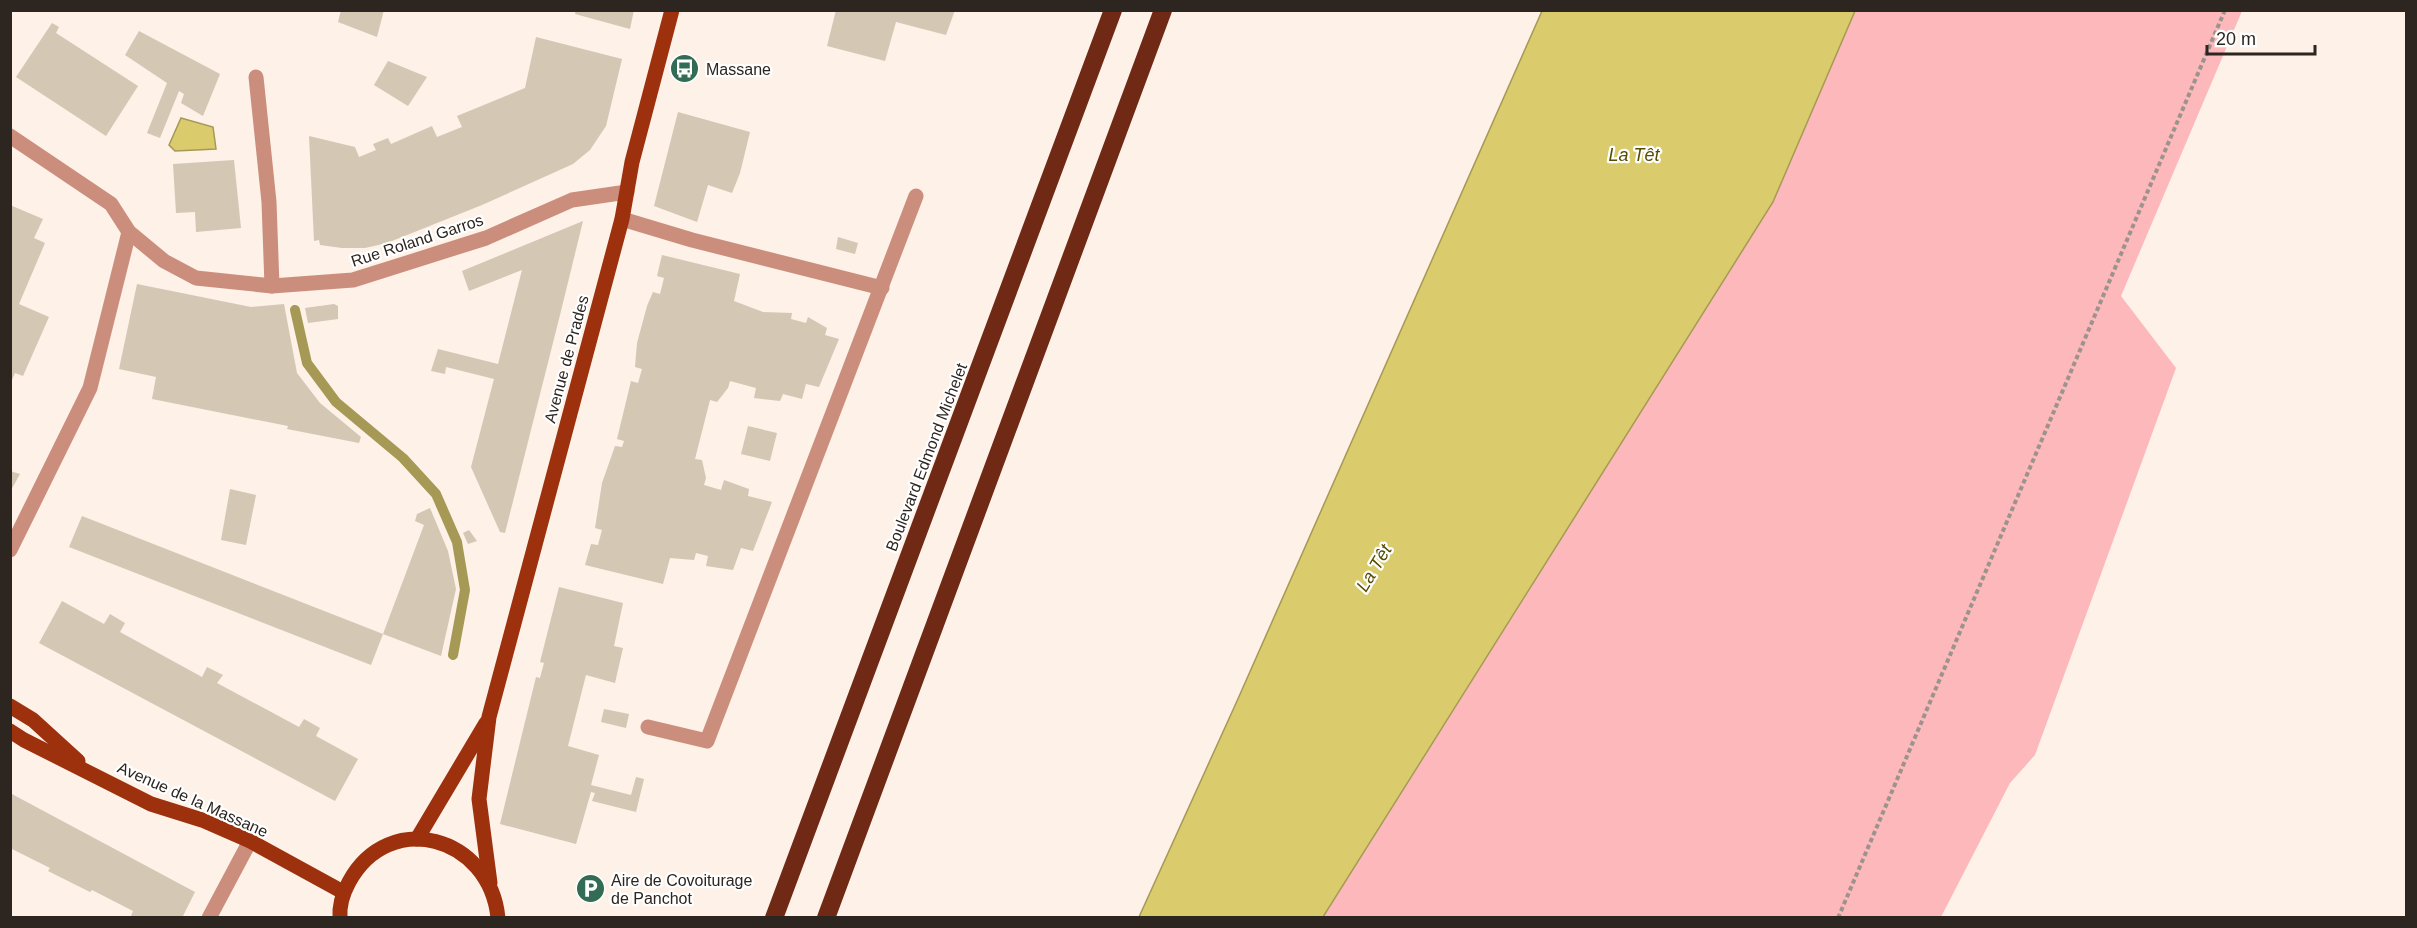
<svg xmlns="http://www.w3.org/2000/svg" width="2417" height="928" font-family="Arial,sans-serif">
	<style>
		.green { fill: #fdb8bc }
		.water { fill: #dacb6c; stroke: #a69955; stroke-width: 1.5 }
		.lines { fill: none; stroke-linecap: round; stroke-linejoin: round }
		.stream { stroke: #a69955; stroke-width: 10 }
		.building { fill: #d4c7b4 }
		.path { stroke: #9d938c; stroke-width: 4; stroke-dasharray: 4.5 3; stroke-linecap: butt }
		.minor { stroke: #cb8e7c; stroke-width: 15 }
		.major { stroke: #9d300d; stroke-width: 15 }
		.highway { stroke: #702915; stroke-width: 18 }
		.labels { text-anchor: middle; stroke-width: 4.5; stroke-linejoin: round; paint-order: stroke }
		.poi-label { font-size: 16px; fill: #2c2520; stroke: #fff; text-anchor: start }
		.street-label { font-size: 16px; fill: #2c2520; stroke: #fff }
		.water-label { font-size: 18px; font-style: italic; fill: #574d00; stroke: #fff }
	</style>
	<rect width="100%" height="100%" fill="#fdf1e8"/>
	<!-- green -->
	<path class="green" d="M 1855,11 L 2242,11 L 2121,296 L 2176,368 L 2035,755 L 2010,783 L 1941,917 L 1323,918 L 1773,202 Z"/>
	<!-- water -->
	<g class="water">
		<path d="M 1542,11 L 1855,11 L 1773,202 L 1323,917 L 1139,917 L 1237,701 Z"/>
		<path d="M 181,118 L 213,127 L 216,149 L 175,151 L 169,145 Z"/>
	</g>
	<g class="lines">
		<!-- stream -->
		<path class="stream" d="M 295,310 L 307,363 L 336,402 L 403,458 L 436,494 L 457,542 L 465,590 L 453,655"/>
	</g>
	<!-- building -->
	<g class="building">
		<path d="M 341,10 L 384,10 L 377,37 L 338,22 Z"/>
		<path d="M 576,10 L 634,10 L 630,29 L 575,14 Z"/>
		<path d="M 836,10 L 955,10 L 946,35 L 896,22 L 885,61 L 827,46 Z"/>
		<path d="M 52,23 L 59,27 L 56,33 L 138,86 L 106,136 L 16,77 Z"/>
		<path d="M 139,31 L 220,74 L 203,116 L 181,103 L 184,94 L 179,91 L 160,138 L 147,133 L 167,83 L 125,55 Z"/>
		<path d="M 536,37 L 622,59 L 606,126 L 590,150 L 573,164 L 482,205 L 387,243 L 365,248 L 342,248 L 320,245 L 319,240 L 314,241 L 309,136 L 355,147 L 359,157 L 376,150 L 373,144 L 388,138 L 391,144 L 432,126 L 437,137 L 462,127 L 457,116 L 525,88 Z"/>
		<path d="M 388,61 L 427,77 L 408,106 L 374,85 Z"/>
		<path d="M 678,112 L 750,132 L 740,173 L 732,193 L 708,185 L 697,222 L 654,206 Z"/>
		<path d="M 234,160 L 241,228 L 196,232 L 195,212 L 176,213 L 173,164 Z"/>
		<path d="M 10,205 L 43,219 L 34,238 L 45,243 L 19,304 L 49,317 L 23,376 L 15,373 L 10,384 Z"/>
		<path d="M 583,221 L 561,311 L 505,533 L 500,532 L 471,467 L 494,379 L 446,367 L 445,374 L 431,371 L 438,349 L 498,364 L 522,270 L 469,291 L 462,271 Z"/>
		<path d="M 838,237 L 858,243 L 855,254 L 836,249 Z"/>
		<path d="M 662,255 L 740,274 L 734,301 L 763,312 L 792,313 L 791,319 L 806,323 L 808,317 L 827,328 L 825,335 L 839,339 L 819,387 L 806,384 L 802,399 L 783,394 L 780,401 L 754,398 L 756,388 L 730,381 L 728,388 L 717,402 L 710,400 L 695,459 L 702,460 L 706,478 L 704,485 L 721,490 L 724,480 L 749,489 L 748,496 L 772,502 L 753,551 L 741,548 L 733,570 L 706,566 L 708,556 L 696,553 L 694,560 L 670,558 L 663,584 L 585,565 L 591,544 L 598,545 L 602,530 L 595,528 L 602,483 L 615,446 L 622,447 L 624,441 L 617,439 L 631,381 L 638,383 L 642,369 L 635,367 L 637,343 L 647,306 L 653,292 L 660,294 L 664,278 L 657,276 Z"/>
		<path d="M 137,284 L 251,307 L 284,304 L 297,373 L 320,403 L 361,437 L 359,443 L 287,429 L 288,426 L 152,399 L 156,377 L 119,369 Z"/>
		<path d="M 334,304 L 338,306 L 338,319 L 308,323 L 305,308 Z"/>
		<path d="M 748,426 L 777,433 L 770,461 L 741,454 Z"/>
		<path d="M 10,471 L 20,474 L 10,492 Z"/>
		<path d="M 230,489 L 256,495 L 246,545 L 221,540 Z"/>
		<path d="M 430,508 L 448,551 L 456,589 L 441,656 L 383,634 L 424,525 L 415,521 L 417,514 Z"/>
		<path d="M 82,516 L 383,634 L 371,665 L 69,547 Z"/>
		<path d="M 469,530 L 477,541 L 468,544 L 463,533 Z"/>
		<path d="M 559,587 L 623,603 L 614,646 L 623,648 L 615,683 L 586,675 L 568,746 L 599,755 L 591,785 L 631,795 L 636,777 L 644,779 L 636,812 L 592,801 L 595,793 L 591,792 L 576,844 L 500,824 L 536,677 L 540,678 L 544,663 L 540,662 Z"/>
		<path d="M 62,601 L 104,624 L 110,614 L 125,623 L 120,632 L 202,677 L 207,667 L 223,675 L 217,683 L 299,727 L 304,719 L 320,728 L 316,736 L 358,759 L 335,801 L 39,643 Z"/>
		<path d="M 604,709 L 629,714 L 626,728 L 601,722 Z"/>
		<path d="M 10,793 L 195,892 L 182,918 L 134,918 L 131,916 L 133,911 L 92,890 L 90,892 L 48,871 L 50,868 L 10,848 Z"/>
	</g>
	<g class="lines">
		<!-- path -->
		<path class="path" d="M 1838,918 L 2225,10"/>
		<!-- minor -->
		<g class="minor">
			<path d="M 256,77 L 269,202 L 272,286"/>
			<path d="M 10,136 L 111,204 L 129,232 L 164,261 L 196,278 L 272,286 L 353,280 L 486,238 L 572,200 L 627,192"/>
			<path d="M 622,219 L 692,240 L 882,288"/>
			<path d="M 10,550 L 90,388 L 129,232"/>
			<path d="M 648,727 L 707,741 L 916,196"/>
			<path d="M 209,918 L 250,841"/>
		</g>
		<!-- major -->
		<g class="major">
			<path d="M 10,706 L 33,720 L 78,761"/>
			<path d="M 10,731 L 24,740 L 151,804 L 202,820 L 250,841 L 343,892"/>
			<path d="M 417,839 L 486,723"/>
			<path d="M 490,883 L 479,799 L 489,717 L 622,219 L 632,162 L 672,10"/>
			<path d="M 340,918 C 339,905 343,893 349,882 C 389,808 490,836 498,918"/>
		</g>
		<!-- highway -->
		<g class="highway">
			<path d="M 774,918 L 1113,10"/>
			<path d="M 826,918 L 1163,10"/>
		</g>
	</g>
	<!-- icons -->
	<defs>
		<symbol id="bus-disc" viewBox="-11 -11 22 22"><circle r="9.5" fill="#336c55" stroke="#fff"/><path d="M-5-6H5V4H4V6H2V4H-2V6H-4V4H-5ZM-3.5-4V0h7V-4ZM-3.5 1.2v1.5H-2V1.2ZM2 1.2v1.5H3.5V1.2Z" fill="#fff"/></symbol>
		<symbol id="parking-disc" viewBox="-11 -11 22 22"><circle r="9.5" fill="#336c55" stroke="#fff"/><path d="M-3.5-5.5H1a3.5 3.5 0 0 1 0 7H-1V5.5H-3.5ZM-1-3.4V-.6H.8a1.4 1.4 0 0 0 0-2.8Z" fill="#fff"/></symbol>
	</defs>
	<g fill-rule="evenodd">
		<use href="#bus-disc" x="668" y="52" width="33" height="33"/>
		<use href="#parking-disc" x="574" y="872" width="33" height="33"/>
	</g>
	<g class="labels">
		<!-- poi labels -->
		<g class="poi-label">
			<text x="706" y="75">Massane</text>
			<text x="611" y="886">Aire de Covoiturage<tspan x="611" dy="18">de Panchot</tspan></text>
		</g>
		<!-- street labels -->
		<g class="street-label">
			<text transform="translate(417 240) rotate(-18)" y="6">Rue Roland Garros</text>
			<text transform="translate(566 359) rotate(-75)" y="6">Avenue de Prades</text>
			<text transform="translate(926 457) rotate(-69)" y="6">Boulevard Edmond Michelet</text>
			<text transform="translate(193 799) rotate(24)" y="6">Avenue de la Massane</text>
		</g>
		<!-- water labels -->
		<g class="water-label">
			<text x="1634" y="161">La Têt</text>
			<text transform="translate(1374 568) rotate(-59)" y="6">La Têt</text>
		</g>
	</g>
	<!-- border -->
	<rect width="2417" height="928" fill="none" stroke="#2c2520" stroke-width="24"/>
	<!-- scale -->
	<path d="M2207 45v9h108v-9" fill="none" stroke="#2c2520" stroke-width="3"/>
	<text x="2216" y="45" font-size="18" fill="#2c2520" stroke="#ffffff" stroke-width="4.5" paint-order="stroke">20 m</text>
</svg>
